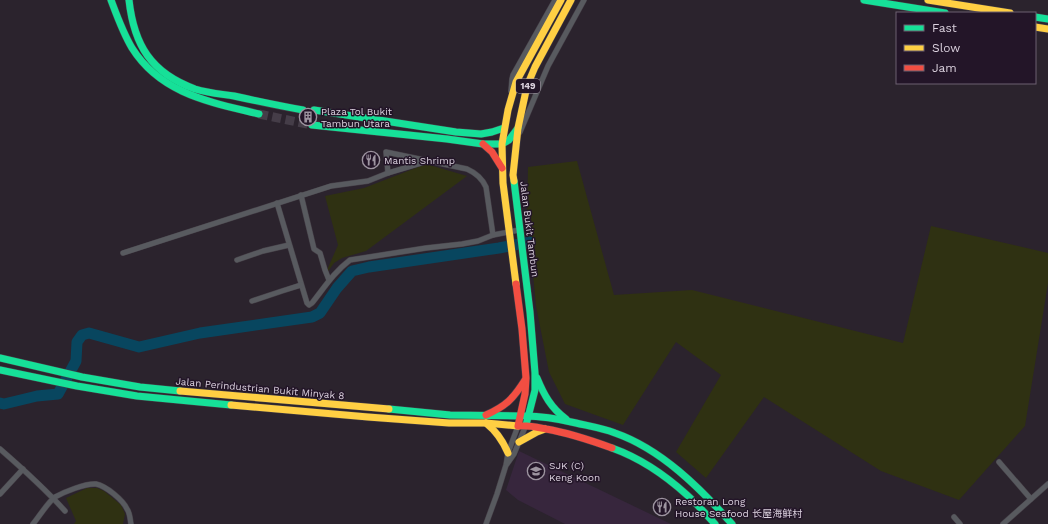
<svg xmlns="http://www.w3.org/2000/svg" width="1048" height="524" font-family="'Work Sans','Noto Sans SC',sans-serif">
	<style>
		.built { fill: #37263d }
		.green { fill: #2f3112 }
		.lines { fill: none; stroke-linecap: round; stroke-linejoin: round }
		.river { stroke: #08465f; stroke-width: 11 }
		.highway-tunnel { stroke: #453d48; stroke-width: 9; stroke-dasharray: 9 4.5; stroke-linecap: butt }
		.street-casing { stroke: #464048; stroke-width: 6 }
		.fast-casing { stroke: #464048; stroke-width: 8 }
		.slow-casing { stroke: #464048; stroke-width: 8 }
		.jam-casing { stroke: #464048; stroke-width: 8 }
		.street { stroke: #585a5f; stroke-width: 5 }
		.fast { stroke: #16e098; stroke-width: 7 }
		.slow { stroke: #ffcf43; stroke-width: 7 }
		.jam { stroke: #f24e42; stroke-width: 7 }
		.labels { text-anchor: middle; stroke-width: 3; stroke-linejoin: round; paint-order: stroke }
		.shield { fill: #231528; stroke: #a499a7; stroke-width: 1 }
		.shield-label { font-size: 9px; font-weight: bold; fill: #dbd1de }
		.poi-label { font-size: 10px; fill: #dbd1de; stroke: #231528; text-anchor: start }
		.street-label { font-size: 10px; fill: #dbd1de; stroke: #231528 }
	</style>
	<rect width="100%" height="100%" fill="#2b232d"/>
	<!-- built -->
	<path class="built" d="M 519,451 L 671,524 L 565,524 L 518,500 L 506,490 Z"/>
	<!-- green -->
	<g class="green">
		<path d="M 577,161 L 614,295 L 692,290 L 903,343 L 931,226 L 1048,253 L 1048,283 L 1025,426 L 959,500 L 881,471 L 764,397 L 706,478 L 676,452 L 721,375 L 676,342 L 623,425 L 565,404 L 549,372 L 536,306 L 530,242 L 527,228 L 528,167 Z"/>
		<path d="M 426,164 L 467,176 L 366,251 L 342,258 L 334,263 L 324,277 L 338,245 L 325,196 L 364,188 Z"/>
		<path d="M 87,488 L 97,488 L 104,491 L 121,505 L 125,514 L 123,524 L 74,524 L 76,521 L 66,498 Z"/>
	</g>
	<g class="lines">
		<!-- river -->
		<path class="river" d="M 0,403 L 4,404 L 37,396 L 58,394 L 76,361 L 77,342 L 82,335 L 89,333 L 139,347 L 200,333 L 312,317 L 320,313 L 337,288 L 352,271 L 369,267 L 499,248 L 530,242"/>
		<!-- highway-tunnel -->
		<path class="highway-tunnel" d="M 259,114 L 312,125"/>
		<defs>
			<g id="street">
				<path d="M 511,91 L 512,79 L 513,75 L 555,0"/>
				<path d="M 520,132 L 548,66 L 584,0"/>
				<path d="M 388,173 L 386,152 L 467,169 C 476,173 482,178 486,187 L 493,235"/>
				<path d="M 301,195 L 314,249 L 320,253 L 325,270 L 329,280"/>
				<path d="M 277,203 L 307,303 L 309,305 L 312,303 C 324,288 334,272 350,260 L 426,248 L 462,244 L 478,241 L 493,235 L 519,230"/>
				<path d="M 123,253 L 331,186 L 368,181 L 388,173 L 428,161"/>
				<path d="M 237,260 L 263,251 L 289,245"/>
				<path d="M 252,301 L 282,291 L 301,285"/>
				<path d="M 0,449 C 23,469 45,489 65,511"/>
				<path d="M 999,462 L 1031,499"/>
				<path d="M 507,464 L 514,454 L 526,425"/>
				<path d="M 0,494 L 23,469"/>
				<path d="M 954,517 L 960,524"/>
				<path d="M 33,524 C 39,517 48,502 55,497 C 64,492 86,483 96,484 C 106,486 123,500 127,509 C 130,513 130,519 131,524"/>
				<path d="M 486,524 L 497,494 L 506,465 L 508,453 L 518,426"/>
				<path d="M 1003,524 L 1048,484"/>
			</g>
			<g id="fast">
				<path d="M 111,0 C 117,16 123,33 132,48 C 161,94 210,102 259,114"/>
				<path d="M 129,0 C 134,45 151,73 195,89 C 208,93 221,94 234,96 C 257,101 280,106 303,110"/>
				<path d="M 864,0 L 945,13"/>
				<path d="M 1035,17 L 1048,19"/>
				<path d="M 314,110 L 456,132 L 481,134 L 492,132 L 504,128"/>
				<path d="M 312,125 L 447,139 L 483,144 L 502,144 L 509,140 L 518,128"/>
				<path d="M 514,181 L 530,312 L 535,373 L 535,390 L 526,425"/>
				<path d="M 0,358 L 82,377 L 140,387 L 180,391"/>
				<path d="M 0,370 L 77,386 L 137,396 L 231,405"/>
				<path d="M 537,378 C 544,395 551,408 566,419"/>
				<path d="M 389,409 L 450,415 L 520,416"/>
				<path d="M 525,416 C 543,416 559,419 576,423 C 589,426 602,428 615,433 C 661,449 700,488 732,524"/>
				<path d="M 612,448 C 640,458 665,475 687,495 C 697,504 706,514 715,524"/>
			</g>
			<g id="slow">
				<path d="M 928,0 L 1010,13"/>
				<path d="M 1035,27 L 1048,29"/>
				<path d="M 514,181 L 513,175 L 518,128 L 527,86 L 535,67 L 571,0"/>
				<path d="M 516,284 L 503,183 L 502,144 L 508,110 L 516,82 L 561,0"/>
				<path d="M 180,391 L 389,409"/>
				<path d="M 231,405 L 368,417 L 449,423 L 486,423 L 518,426"/>
				<path d="M 486,423 C 496,431 503,441 508,453"/>
				<path d="M 519,442 L 537,432 L 545,429"/>
			</g>
			<g id="jam">
				<path d="M 483,144 L 492,152 L 502,168"/>
				<path d="M 516,284 L 522,329 L 526,378 L 525,394 L 518,426 C 528,425 536,427 546,429 C 569,433 590,440 612,448"/>
				<path d="M 486,415 C 506,406 513,399 525,380"/>
			</g>
		</defs>
		<!-- street casing -->
		<use href="#street" class="street-casing"/>
		<!-- fast casing -->
		<use href="#fast" class="fast-casing"/>
		<!-- slow casing -->
		<use href="#slow" class="slow-casing"/>
		<!-- jam casing -->
		<use href="#jam" class="jam-casing"/>
		<!-- street -->
		<use href="#street" class="street"/>
		<!-- fast -->
		<use href="#fast" class="fast"/>
		<!-- slow -->
		<use href="#slow" class="slow"/>
		<!-- jam -->
		<use href="#jam" class="jam"/>
	</g>
	<!-- icons -->
	<defs>
		<symbol id="building-ring" viewBox="-11 -11 22 22"><circle r="9.5" fill="#231528" stroke="#9d94a0" stroke-width="1.5"/><path d="M-4-6H4V6H1V3H-1V6H-4ZM-2.5-4.3h1.7v1.8h-1.7ZM.8-4.3h1.7v1.8H.8ZM-2.5-1h1.7V.8h-1.7ZM.8-1h1.7V.8H.8Z" fill="#9d94a0"/></symbol>
		<symbol id="restaurant-ring" viewBox="-11 -11 22 22"><circle r="9.5" fill="#231528" stroke="#9d94a0" stroke-width="1.5"/><path d="M-5-6h1v4h1v-4h1v4h1v-4h1v5L-1.5 .5V6h-2V.5L-5-1ZM5-6V6H3V1.5H1.5Q1.5-4 5-6Z" fill="#9d94a0"/></symbol>
		<symbol id="school-ring" viewBox="-11 -11 22 22"><circle r="9.5" fill="#231528" stroke="#9d94a0" stroke-width="1.5"/><path d="M0-5L7-2L0 1L-7-2ZM-4 1L0 2.5L4 1V4Q0 6-4 4Z" fill="#9d94a0"/></symbol>
	</defs>
	<g fill-rule="evenodd">
		<use href="#building-ring" x="298" y="107" width="20" height="20"/>
		<use href="#restaurant-ring" x="361" y="150" width="20" height="20"/>
		<use href="#school-ring" x="526" y="461" width="20" height="20"/>
		<use href="#restaurant-ring" x="652" y="497" width="20" height="20"/>
	</g>
	<g class="labels">
		<!-- shield labels -->
		<rect class="shield" x="516" y="79" width="24" height="14" rx="3"/>
		<g class="shield-label">
			<text x="528" y="89">149</text>
		</g>
		<!-- poi labels -->
		<g class="poi-label">
			<text x="321" y="115">Plaza Tol Bukit<tspan x="321" dy="12">Tambun Utara</tspan></text>
			<text x="384" y="164">Mantis Shrimp</text>
			<text x="549" y="469">SJK (C)<tspan x="549" dy="12">Keng Koon</tspan></text>
			<text x="675" y="505">Restoran Long<tspan x="675" dy="12">House Seafood 长屋海鲜村</tspan></text>
		</g>
		<!-- street labels -->
		<g class="street-label">
			<text transform="translate(530 229) rotate(83)" y="4">Jalan Bukit Tambun</text>
			<text transform="translate(260 388) rotate(5)" y="4">Jalan Perindustrian Bukit Minyak 8</text>
		</g>
	</g>
	<!-- legend -->
	<rect x="896" y="12" width="140" height="72" fill="#231528" stroke="#6d6071"/>
	<rect x="904" y="25" width="20" height="6" fill="#16e098" stroke="#6d6071"/>
	<text x="932" y="32" font-size="12" fill="#dbd1de">Fast</text>
	<rect x="904" y="45" width="20" height="6" fill="#ffcf43" stroke="#6d6071"/>
	<text x="932" y="52" font-size="12" fill="#dbd1de">Slow</text>
	<rect x="904" y="65" width="20" height="6" fill="#f24e42" stroke="#6d6071"/>
	<text x="932" y="72" font-size="12" fill="#dbd1de">Jam</text>
</svg>
